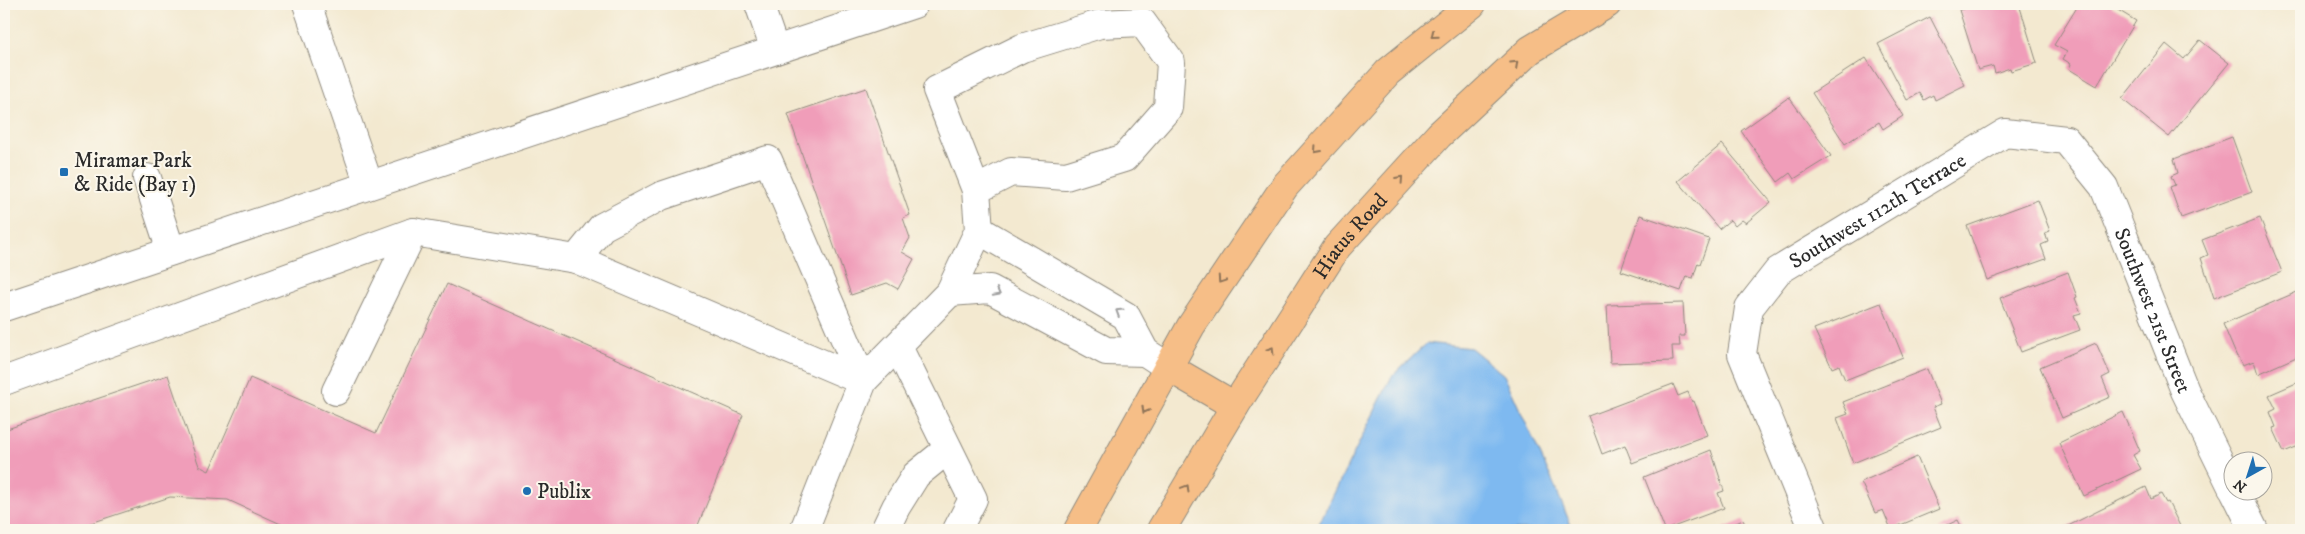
<svg xmlns="http://www.w3.org/2000/svg" width="2305" height="534" font-family="'IM FELL DW Pica',serif">
	<style>
		.water { fill: #7eb9f0; stroke: #54728e }
		.building { fill: #f09db9 }
		.lines { fill: none; stroke-linecap: round; stroke-linejoin: round }
		.minor-casing { stroke: #8f8a7e; stroke-width: 30 }
		.major-casing { stroke: #8f8a7e; stroke-width: 30 }
		.minor { stroke: #fff; stroke-width: 28 }
		.major { stroke: #f6be87; stroke-width: 28 }
		.oneway { stroke: #907459 }
		.oneway2 { stroke: #a0a0a0 }
		.poi-dot { fill: #1f6fb2; stroke: #fbf7ec; stroke-width: 2 }
		.labels { text-anchor: middle; stroke-width: 4; stroke-linejoin: round; paint-order: stroke }
		.poi-label { font-size: 21px; fill: #2b2b2b; stroke: #fbf7ec; text-anchor: start }
		.street-label { font-size: 21px; fill: #2b2b2b; stroke: #fbf7ec }
	</style>
	<rect width="100%" height="100%" fill="#fbf7ec"/>
	<filter id="ink" filterUnits="userSpaceOnUse"><feTurbulence type="fractalNoise" baseFrequency=".02" numOctaves="2"/><feDisplacementMap in="SourceGraphic" scale="10" xChannelSelector="R" yChannelSelector="G"/><feConvolveMatrix kernelMatrix="1 2 1 2 8 2 1 2 1" color-interpolation-filters="sRGB"/></filter>
	<filter id="wash" filterUnits="userSpaceOnUse"><feTurbulence type="fractalNoise" baseFrequency=".0096" numOctaves="4" result="noise"/><feDisplacementMap in="SourceGraphic" scale="20" xChannelSelector="R" yChannelSelector="G"/><feGaussianBlur stdDeviation="1.12" result="paint"/><feColorMatrix in="noise" values="0 0 0 0 0 0 0 0 0 0 0 0 0 0 0 0 0 1.4 0 .05"/><feComposite in="paint" operator="in"/></filter>
	<g filter="url(#wash)">
		<rect width="100%" height="100%" fill="#f3e9d0"/>
		<!-- water -->
		<path class="water" d="M 1427,343 L 1471,348 L 1504,375 L 1552,480 L 1573,530 L 1316,530 L 1392,376 Z"/>
		<g id="blocks">
			<!-- building -->
			<g class="building">
				<path d="M 1981,4 L 2019,4 L 2037,63 L 2011,71 L 2010,68 L 1995,73 L 1993,66 L 1978,70 L 1959,10 Z"/>
				<path d="M 2079,4 L 2108,4 L 2136,21 L 2097,86 L 2069,69 L 2071,64 L 2063,59 L 2067,52 L 2054,45 Z"/>
				<path d="M 1930,17 L 1965,85 L 1935,100 L 1933,95 L 1924,100 L 1920,93 L 1907,100 L 1878,44 Z"/>
				<path d="M 2200,40 L 2229,63 L 2169,137 L 2122,99 L 2166,44 L 2184,59 Z"/>
				<path d="M 1866,58 L 1903,116 L 1883,129 L 1879,122 L 1845,144 L 1812,93 Z"/>
				<path d="M 866,88 L 910,215 L 903,218 L 910,238 L 902,252 L 914,259 L 898,289 L 887,283 L 851,295 L 788,114 Z"/>
				<path d="M 1789,97 L 1831,156 L 1794,179 L 1790,173 L 1778,182 L 1741,131 Z"/>
				<path d="M 2232,137 L 2252,192 L 2181,218 L 2170,187 L 2175,185 L 2171,176 L 2178,173 L 2174,159 Z"/>
				<path d="M 1722,144 L 1771,202 L 1746,223 L 1742,220 L 1735,226 L 1730,220 L 1719,229 L 1678,181 Z"/>
				<path d="M 2038,200 L 2050,231 L 2045,233 L 2048,242 L 2041,245 L 2046,259 L 1987,280 L 1967,226 Z"/>
				<path d="M 1640,215 L 1709,239 L 1700,264 L 1698,263 L 1693,278 L 1686,276 L 1681,291 L 1621,271 Z"/>
				<path d="M 2260,218 L 2282,272 L 2214,298 L 2201,258 L 2208,255 L 2202,240 Z"/>
				<path d="M 2068,272 L 2077,297 L 2075,298 L 2081,313 L 2074,315 L 2080,330 L 2021,352 L 2000,298 Z"/>
				<path d="M 447,284 L 743,415 L 696,530 L 294,530 L 228,500 L 170,497 L 88,524 L 90,528 L 82,530 L 4,530 L 4,430 L 168,375 L 199,466 L 209,471 L 250,378 L 376,433 Z"/>
				<path d="M 2297,292 L 2301,302 L 2301,355 L 2258,374 L 2254,361 L 2243,365 L 2239,357 L 2237,357 L 2223,324 Z"/>
				<path d="M 1683,303 L 1685,336 L 1679,336 L 1680,346 L 1672,346 L 1673,361 L 1610,363 L 1607,305 Z"/>
				<path d="M 1881,303 L 1903,357 L 1845,380 L 1839,365 L 1832,368 L 1814,329 Z"/>
				<path d="M 2096,343 L 2110,374 L 2102,378 L 2110,397 L 2062,418 L 2040,367 Z"/>
				<path d="M 1927,369 L 1941,404 L 1933,407 L 1941,427 L 1853,463 L 1837,418 L 1848,414 L 1843,402 Z"/>
				<path d="M 2301,381 L 2301,445 L 2284,452 L 2273,428 L 2276,427 L 2270,412 L 2276,409 L 2269,395 Z"/>
				<path d="M 1673,384 L 1678,396 L 1688,392 L 1692,402 L 1694,401 L 1707,435 L 1632,463 L 1625,445 L 1602,454 L 1588,416 Z"/>
				<path d="M 2123,412 L 2140,451 L 2133,455 L 2141,469 L 2084,496 L 2059,443 Z"/>
				<path d="M 1711,450 L 1724,491 L 1718,493 L 1724,508 L 1665,530 L 1644,477 Z"/>
				<path d="M 1917,457 L 1939,509 L 1891,529 L 1883,510 L 1875,513 L 1861,482 Z"/>
				<path d="M 2146,487 L 2151,499 L 2161,494 L 2166,503 L 2168,502 L 2182,530 L 2065,530 L 2064,528 Z"/>
				<path d="M 1743,520 L 1748,530 L 1720,530 Z"/>
				<path d="M 1958,520 L 1963,530 L 1937,530 Z"/>
			</g>
		</g>
	</g>
	<g filter="url(#ink)">
		<use href="#blocks" fill-opacity="0" stroke="#8f8a7e" stroke-width="1"/>
		<g class="lines">
			<defs>
				<g id="minor">
					<path d="M 307,4 L 369,185"/>
					<path d="M 759,4 L 775,50"/>
					<path d="M 768,160 L 863,381 L 576,259 L 602,227 L 661,196 Z"/>
					<path d="M 147,178 L 171,251"/>
					<path d="M 979,230 L 1126,316 L 1145,352 L 1168,367"/>
					<path d="M 950,292 L 990,289 L 1106,351 L 1145,352"/>
					<path d="M 4,307 L 914,4"/>
					<path d="M 898,347 L 973,499 L 957,530"/>
					<path d="M 4,381 L 413,232"/>
					<path d="M 336,391 L 413,232 L 576,259"/>
					<path d="M 2235,492 L 2254,530"/>
					<path d="M 804,530 L 863,381 L 950,292 L 979,230 L 976,190 L 937,90 L 1022,48 L 1100,24 L 1142,22 L 1171,62 L 1168,108 L 1124,158 L 1066,176 L 1011,172 L 976,190"/>
					<path d="M 885,530 L 896,507 L 916,475 L 948,449"/>
					<path id="s1" d="M 1814,530 L 1742,354 L 1749,308 L 1778,271 L 2005,133 L 2066,140 L 2104,187 L 2185,391 L 2232,487"/>
				</g>
				<g id="major">
					<path d="M 1168,367 L 1235,406"/>
					<path d="M 1078,530 L 1191,326 L 1285,186 L 1388,72 L 1472,4"/>
					<path id="s2" d="M 1161,530 L 1235,406 L 1337,247 L 1439,135 L 1530,50 L 1607,4"/>
				</g>
			</defs>
			<!-- minor casing -->
			<use href="#minor" class="minor-casing"/>
			<!-- major casing -->
			<use href="#major" class="major-casing"/>
			<!-- minor -->
			<use href="#minor" class="minor"/>
			<!-- major -->
			<use href="#major" class="major"/>
		</g>
		<!-- one-way arrows -->
		<defs><path id="oneway-chevron" d="M-2-3.5L2.5 0L-2 3.5" fill="none" stroke-width="1.6" stroke-linecap="round" stroke-linejoin="round" transform="scale(1.25)"/></defs>
		<g class="oneway">
			<use href="#oneway-chevron" transform="translate(1434 35) rotate(141)"/>
			<use href="#oneway-chevron" transform="translate(1515 64) rotate(-43)"/>
			<use href="#oneway-chevron" transform="translate(1317 150) rotate(132)"/>
			<use href="#oneway-chevron" transform="translate(1400 179) rotate(-48)"/>
			<use href="#oneway-chevron" transform="translate(1221 280) rotate(124)"/>
			<use href="#oneway-chevron" transform="translate(1271 350) rotate(-57)"/>
			<use href="#oneway-chevron" transform="translate(1145 410) rotate(119)"/>
			<use href="#oneway-chevron" transform="translate(1186 488) rotate(-59)"/>
		</g>
		<g class="oneway2">
			<use href="#oneway-chevron" transform="translate(997 293) rotate(28)"/>
			<use href="#oneway-chevron" transform="translate(1119 312) rotate(-148)"/>
		</g>
	</g>
	<!-- markers -->
	<g class="poi-dot">
		<rect x="59" y="167" width="10" height="10" rx="2.5"/>
		<circle cx="527" cy="491" r="5"/>
	</g>
	<g class="labels">
		<!-- poi labels -->
		<g class="poi-label">
			<text x="74" y="167">Miramar Park<tspan x="74" dy="24">&amp; Ride (Bay 1)</tspan></text>
			<text x="537" y="498">Publix</text>
		</g>
		<!-- street labels -->
		<g class="street-label">
			<text dy="7" stroke="none"><textPath href="#s1" startOffset="400">Southwest 112th Terrace</textPath></text>
			<text dy="7" stroke="none"><textPath href="#s2" startOffset="350">Hiatus Road</textPath></text>
			<text dy="7" stroke="none"><textPath href="#s1" startOffset="804">Southwest 21st Street</textPath></text>
		</g>
	</g>
	<!-- margin -->
	<rect width="2305" height="534" fill="none" stroke="#fbf7ec" stroke-width="20"/>
	<!-- north arrow -->
	<g transform="translate(2248 476) rotate(219)"><circle r="24" fill="#fbf7ec" stroke="#a8a59f"/>
	<path d="M0-4L9 19L0 12L-9 19Z" fill="#1f6fb2"/>
	<text y="-8" font-size="14" font-weight="bold" text-anchor="middle" fill="#2b2b2b">N</text>
	</g>
</svg>
